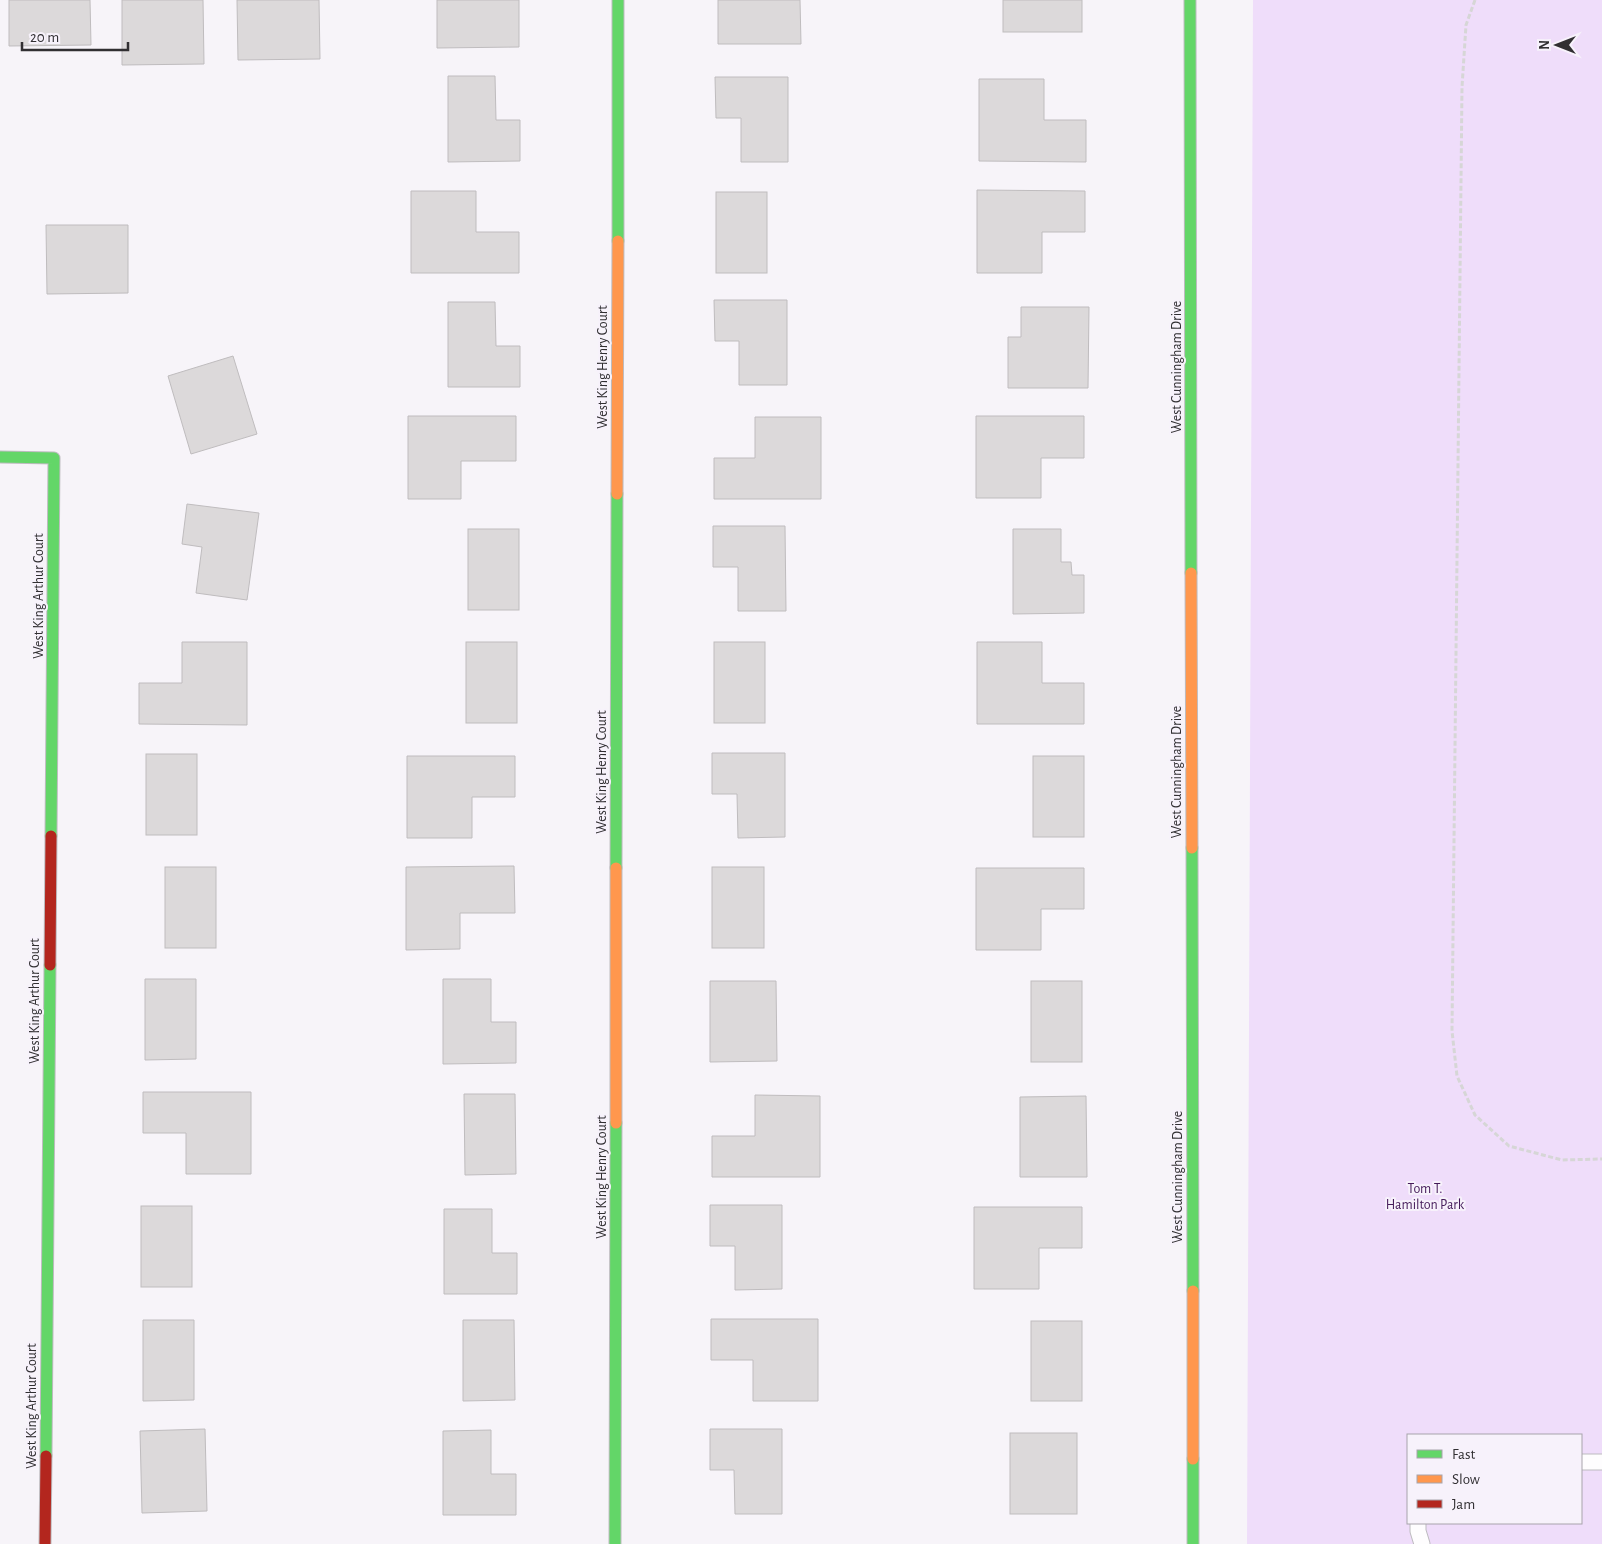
<svg xmlns="http://www.w3.org/2000/svg" width="1602" height="1544" font-family="'Alegreya Sans',sans-serif">
	<style>
		.green { fill: #efddfa; fill-rule: evenodd }
		.building { fill: #dcd9da; stroke: #bfbcbe }
		.lines { fill: none; stroke-linecap: round; stroke-linejoin: round }
		.lane-casing { stroke: #bdbbbf; stroke-width: 17 }
		.fast-casing { stroke: #bdbbbf; stroke-width: 13 }
		.slow-casing { stroke: #bdbbbf; stroke-width: 13 }
		.jam-casing { stroke: #bdbbbf; stroke-width: 13 }
		.path { stroke: #d6d6d6; stroke-width: 3; stroke-dasharray: 5 2.5; stroke-linecap: butt }
		.lane { stroke: #fefdfe; stroke-width: 15 }
		.fast { stroke: #63d668; stroke-width: 11 }
		.slow { stroke: #ff974d; stroke-width: 11 }
		.jam { stroke: #b3261e; stroke-width: 11 }
		.labels { text-anchor: middle; stroke-width: 4; stroke-linejoin: round; paint-order: stroke }
		.street-label { font-size: 14px; fill: #312f32; stroke: #f7f2fb }
		.park-label { font-size: 14px; fill: #441a59; stroke: #f7f2fb }
	</style>
	<rect width="100%" height="100%" fill="#f7f4f9"/>
	<!-- green -->
	<path class="green" d="M 1253,0 L 1602,0 L 1602,1544 L 1247,1544 ZM 1408,1435 L 1581,1435 L 1581,1523 L 1408,1523 Z"/>
	<!-- building -->
	<g class="building">
		<path d="M 9,0 L 90,0 L 91,45 L 9,46 Z"/>
		<path d="M 122,0 L 203,0 L 204,64 L 122,65 Z"/>
		<path d="M 237,0 L 319,0 L 320,59 L 238,60 Z"/>
		<path d="M 437,0 L 519,0 L 519,47 L 437,48 Z"/>
		<path d="M 718,0 L 800,0 L 801,44 L 718,44 Z"/>
		<rect x="1003" y="0" width="79" height="32"/>
		<path d="M 448,76 L 495,76 L 496,120 L 520,120 L 520,161 L 448,162 Z"/>
		<path d="M 715,77 L 788,77 L 788,162 L 741,162 L 741,118 L 716,118 Z"/>
		<path d="M 979,79 L 1044,79 L 1044,120 L 1086,120 L 1086,162 L 979,161 Z"/>
		<path d="M 977,190 L 1085,191 L 1085,232 L 1042,232 L 1042,273 L 977,273 Z"/>
		<path d="M 411,191 L 476,191 L 476,232 L 519,232 L 519,273 L 411,273 Z"/>
		<rect x="716" y="192" width="51" height="81"/>
		<path d="M 46,225 L 128,225 L 128,293 L 47,294 Z"/>
		<path d="M 714,300 L 787,300 L 787,385 L 739,385 L 739,341 L 715,341 Z"/>
		<path d="M 448,302 L 495,302 L 496,346 L 520,346 L 520,387 L 448,387 Z"/>
		<path d="M 1021,307 L 1089,307 L 1088,388 L 1008,388 L 1008,337 L 1021,337 Z"/>
		<path d="M 233,356 L 257,434 L 191,454 L 168,376 Z"/>
		<path d="M 408,416 L 516,416 L 516,461 L 461,461 L 461,499 L 408,499 Z"/>
		<path d="M 976,416 L 1084,416 L 1084,458 L 1041,458 L 1041,498 L 976,498 Z"/>
		<path d="M 755,417 L 821,417 L 821,499 L 714,499 L 714,458 L 755,458 Z"/>
		<path d="M 187,504 L 259,513 L 247,600 L 196,593 L 202,547 L 182,544 Z"/>
		<path d="M 713,526 L 785,526 L 786,611 L 738,611 L 738,567 L 713,567 Z"/>
		<rect x="468" y="529" width="51" height="81"/>
		<path d="M 1013,529 L 1061,529 L 1061,562 L 1071,562 L 1072,575 L 1084,575 L 1084,613 L 1013,614 Z"/>
		<path d="M 182,642 L 247,642 L 247,725 L 139,724 L 139,683 L 182,683 Z"/>
		<rect x="466" y="642" width="51" height="81"/>
		<rect x="714" y="642" width="51" height="81"/>
		<path d="M 977,642 L 1042,642 L 1042,683 L 1084,683 L 1084,724 L 977,724 Z"/>
		<path d="M 712,753 L 785,753 L 785,837 L 738,838 L 737,794 L 712,794 Z"/>
		<rect x="146" y="754" width="51" height="81"/>
		<path d="M 407,756 L 515,756 L 515,797 L 472,797 L 472,838 L 407,838 Z"/>
		<rect x="1033" y="756" width="51" height="81"/>
		<path d="M 514,866 L 515,913 L 460,913 L 460,949 L 406,950 L 406,867 Z"/>
		<rect x="165" y="867" width="51" height="81"/>
		<rect x="712" y="867" width="52" height="81"/>
		<path d="M 976,868 L 1084,868 L 1084,909 L 1041,909 L 1041,950 L 976,950 Z"/>
		<path d="M 145,979 L 196,979 L 196,1059 L 145,1060 Z"/>
		<path d="M 443,979 L 491,979 L 491,1022 L 516,1022 L 516,1063 L 443,1064 Z"/>
		<path d="M 710,981 L 776,981 L 777,1061 L 710,1062 Z"/>
		<rect x="1031" y="981" width="51" height="81"/>
		<path d="M 143,1092 L 251,1092 L 251,1174 L 186,1174 L 186,1133 L 143,1133 Z"/>
		<path d="M 464,1094 L 515,1094 L 516,1174 L 465,1175 Z"/>
		<path d="M 755,1095 L 820,1096 L 820,1177 L 712,1177 L 712,1136 L 755,1136 Z"/>
		<path d="M 1086,1096 L 1087,1177 L 1020,1177 L 1020,1097 Z"/>
		<path d="M 710,1205 L 782,1205 L 782,1289 L 735,1290 L 735,1246 L 710,1246 Z"/>
		<rect x="141" y="1206" width="51" height="81"/>
		<path d="M 974,1207 L 1082,1207 L 1082,1248 L 1039,1248 L 1039,1289 L 974,1289 Z"/>
		<path d="M 444,1209 L 492,1209 L 492,1253 L 517,1253 L 517,1294 L 444,1294 Z"/>
		<path d="M 711,1319 L 818,1319 L 818,1401 L 753,1401 L 753,1360 L 711,1360 Z"/>
		<path d="M 143,1320 L 194,1320 L 194,1400 L 143,1401 Z"/>
		<path d="M 463,1320 L 514,1320 L 515,1400 L 463,1401 Z"/>
		<rect x="1031" y="1321" width="51" height="80"/>
		<path d="M 205,1429 L 207,1511 L 142,1513 L 140,1431 Z"/>
		<path d="M 710,1429 L 782,1429 L 782,1514 L 735,1514 L 734,1470 L 710,1470 Z"/>
		<path d="M 491,1430 L 491,1474 L 516,1474 L 516,1515 L 443,1515 L 443,1431 Z"/>
		<rect x="1010" y="1433" width="67" height="81"/>
	</g>
	<g class="lines">
		<defs>
			<g id="lane">
				<path d="M 1581,1462 L 1602,1462"/>
				<path d="M 1418,1523 L 1418,1531 L 1422,1544"/>
			</g>
			<g id="fast">
				<path d="M 1190,0 L 1191,573"/>
				<path d="M 618,241 L 618,0"/>
				<path d="M 0,457 L 54,458 L 51,836"/>
				<path d="M 1192,848 L 1193,1291"/>
				<path d="M 616,868 L 617,494"/>
				<path d="M 46,1456 L 50,965"/>
				<path d="M 1193,1459 L 1193,1544"/>
				<path d="M 615,1544 L 616,1123"/>
			</g>
			<g id="slow">
				<path d="M 617,494 L 618,241"/>
				<path d="M 1191,573 L 1192,848"/>
				<path d="M 616,1123 L 616,868"/>
				<path d="M 1193,1291 L 1193,1459"/>
			</g>
			<g id="jam">
				<path d="M 50,965 L 51,836"/>
				<path d="M 45,1544 L 46,1456"/>
			</g>
		</defs>
		<!-- lane casing -->
		<use href="#lane" class="lane-casing"/>
		<!-- fast casing -->
		<use href="#fast" class="fast-casing"/>
		<!-- slow casing -->
		<use href="#slow" class="slow-casing"/>
		<!-- jam casing -->
		<use href="#jam" class="jam-casing"/>
		<!-- path -->
		<path class="path" d="M 1475,0 L 1466,25 L 1462,87 L 1452,1031 L 1457,1076 L 1475,1115 L 1509,1146 L 1562,1160 L 1602,1159"/>
		<!-- lane -->
		<use href="#lane" class="lane"/>
		<!-- fast -->
		<use href="#fast" class="fast"/>
		<!-- slow -->
		<use href="#slow" class="slow"/>
		<!-- jam -->
		<use href="#jam" class="jam"/>
	</g>
	<g class="labels">
		<!-- street labels -->
		<g class="street-label">
			<text transform="translate(602 367) rotate(-90)" y="5">West King Henry Court</text>
			<text transform="translate(1176 367) rotate(-90)" y="5">West Cunningham Drive</text>
			<text transform="translate(38 596) rotate(-90)" y="5">West King Arthur Court</text>
			<text transform="translate(601 772) rotate(-90)" y="5">West King Henry Court</text>
			<text transform="translate(1176 772) rotate(-90)" y="5">West Cunningham Drive</text>
			<text transform="translate(34 1001) rotate(-90)" y="5">West King Arthur Court</text>
			<text transform="translate(601 1177) rotate(-90)" y="5">West King Henry Court</text>
			<text transform="translate(1177 1177) rotate(-90)" y="5">West Cunningham Drive</text>
			<text transform="translate(31 1406) rotate(-90)" y="5">West King Arthur Court</text>
		</g>
		<!-- park labels -->
		<g class="park-label">
			<text x="1425" y="1193">Tom T.<tspan x="1425" dy="16">Hamilton Park</tspan></text>
		</g>
	</g>
	<!-- legend -->
	<rect x="1407" y="1434" width="175" height="90" fill="#f7f2fb" stroke="#a8a4ab"/>
	<rect x="1417" y="1450" width="25" height="8" fill="#63d668" stroke="#a8a4ab"/>
	<text x="1452" y="1459" font-size="15" fill="#312f32">Fast</text>
	<rect x="1417" y="1475" width="25" height="8" fill="#ff974d" stroke="#a8a4ab"/>
	<text x="1452" y="1484" font-size="15" fill="#312f32">Slow</text>
	<rect x="1417" y="1500" width="25" height="8" fill="#b3261e" stroke="#a8a4ab"/>
	<text x="1452" y="1509" font-size="15" fill="#312f32">Jam</text>
	<!-- north arrow -->
	<g transform="translate(1557 45) rotate(270)" stroke="#f7f2fb" stroke-width="4" paint-order="stroke">
	<path d="M0-4L9 19L0 12L-9 19Z" fill="#312f32"/>
	<text y="-8" font-size="14" font-weight="bold" text-anchor="middle" fill="#312f32">N</text>
	</g>
	<!-- scale -->
	<path d="M22 42v8h106v-8" fill="none" stroke="#312f32" stroke-width="2.5"/>
	<text x="30" y="42" font-size="15" fill="#312f32" stroke="#f7f2fb" stroke-width="4" paint-order="stroke">20 m</text>
</svg>
